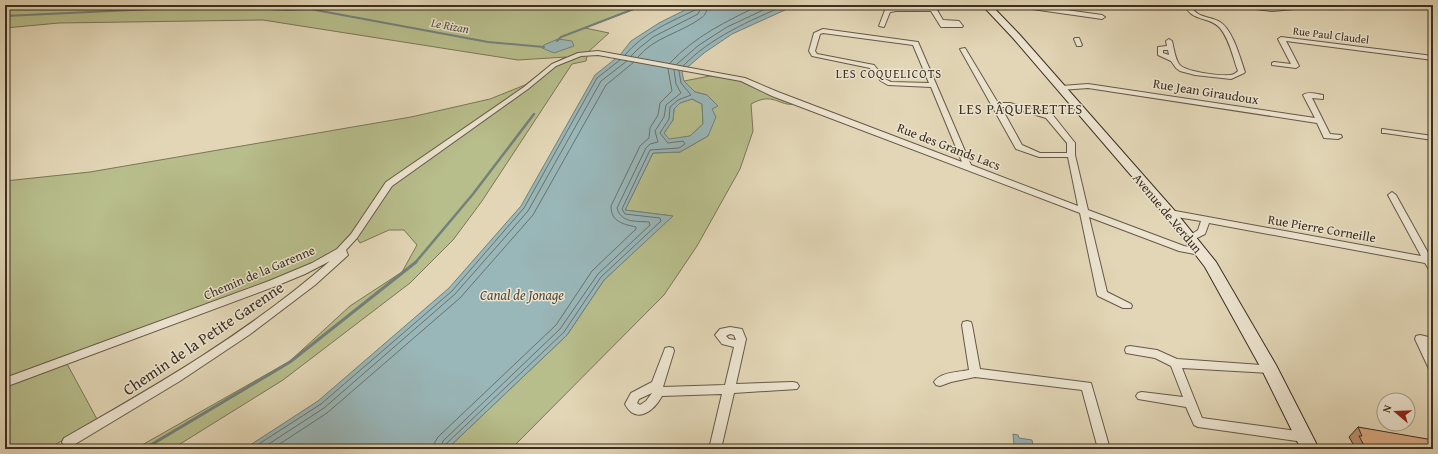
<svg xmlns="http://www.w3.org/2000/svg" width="1438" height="454" font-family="'Gentium Book Plus',serif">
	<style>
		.green { fill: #b7bd8b; stroke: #797656 }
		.water { fill: #99b6b8; stroke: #73807b; fill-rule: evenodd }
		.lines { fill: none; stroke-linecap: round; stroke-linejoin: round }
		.shore { stroke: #6a726c; stroke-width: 1 }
		.stream-far2 { stroke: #73807b; stroke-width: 2 }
		.stream-far1 { stroke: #73807b; stroke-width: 2.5 }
		.stream { stroke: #73807b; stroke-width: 3 }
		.street-casing { stroke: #655946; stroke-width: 2 }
		.secondary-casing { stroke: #3b2f20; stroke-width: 2 }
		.street { fill: #ece4d0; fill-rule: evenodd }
		.secondary { fill: #ece4d0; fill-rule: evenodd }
		.wall { fill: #bb9372; stroke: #3b2f20 }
		.building { fill: #daab84; stroke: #3b2f20 }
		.labels { text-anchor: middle; stroke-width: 3; stroke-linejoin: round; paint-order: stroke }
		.far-street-label { font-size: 11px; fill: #3b2f20; stroke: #ece4d0 }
		.far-water-label { font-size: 12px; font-style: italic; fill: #4e4a3e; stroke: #ece4d0 }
		.far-neighbourhood-label { font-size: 12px; letter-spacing: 1px; fill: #3b2f20; stroke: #ece4d0 }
		.street-label { font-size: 13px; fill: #3b2f20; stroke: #ece4d0 }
		.neighbourhood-label { font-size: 14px; letter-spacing: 1px; fill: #3b2f20; stroke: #ece4d0 }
		.water-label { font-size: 14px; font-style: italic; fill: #4e4a3e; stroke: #ece4d0 }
		.near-street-label { font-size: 16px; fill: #3b2f20; stroke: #ece4d0 }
	</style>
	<rect width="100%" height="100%" fill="#e2d6b6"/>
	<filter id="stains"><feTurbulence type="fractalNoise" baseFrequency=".005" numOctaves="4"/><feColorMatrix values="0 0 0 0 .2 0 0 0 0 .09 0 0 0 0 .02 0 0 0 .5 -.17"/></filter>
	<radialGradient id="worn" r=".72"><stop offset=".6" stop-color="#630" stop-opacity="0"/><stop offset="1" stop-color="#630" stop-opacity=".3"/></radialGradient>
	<!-- green -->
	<g class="green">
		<path d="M 5,5 L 645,5 L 585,28 L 609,33 L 588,52 L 586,61 L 572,64 L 482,201 L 453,240 L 410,283 L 283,380 L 172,449 L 135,449 L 290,361 L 350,306 L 402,272 L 417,245 L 404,230 L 389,230 L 360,243 L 357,238 L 335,255 L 66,362 L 98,421 L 47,449 L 5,449 L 5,181 L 90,172 L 411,117 L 490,99 L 525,85 L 552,64 L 566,57 L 518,60 L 263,20 L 59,23 L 5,28 Z"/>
		<path d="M 710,76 L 741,80 L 796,104 C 778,107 774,91 751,104 L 753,131 L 740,169 L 697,246 L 664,295 L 511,449 L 447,449 L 567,335 L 604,280 L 672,216 L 625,210 L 653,153 L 680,152 L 708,136 L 712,109 L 717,105 L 707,95 L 695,92 L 684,81 Z"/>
		<path d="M 692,99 L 702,104 L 703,124 L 690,136 L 669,140 L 664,133 L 673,120 L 674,109 L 680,103 Z"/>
	</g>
	<!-- water -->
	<g class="water">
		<path d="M 695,5 L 796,5 L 732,34 L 704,53 L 682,72 L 684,81 L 695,92 L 707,95 L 718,106 L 712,109 L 716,117 L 708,136 L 680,152 L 653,153 L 625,210 L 673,216 L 604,280 L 567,335 L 447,449 L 244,449 L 318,401 L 449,288 L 521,206 L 595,75 L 620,55 L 631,41 L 659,23 ZM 692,99 L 702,104 L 703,124 L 690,136 L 669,139 L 664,133 L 673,120 L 674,109 L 680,103 Z"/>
		<path d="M 558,39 L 572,41 L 574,46 L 554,53 L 542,48 L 544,45 Z"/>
		<path d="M 1013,434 L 1018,435 L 1019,438 L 1032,440 L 1033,447 L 1014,445 Z"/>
	</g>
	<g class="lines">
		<!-- shore -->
		<g class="shore">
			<path d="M 625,55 C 643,33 670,22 695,10 L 697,5"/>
			<path d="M 631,56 L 638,49 L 653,37 L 698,14 L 702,5"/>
			<path d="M 638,57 C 654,37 681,33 701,18 C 706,15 707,10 708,5"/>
			<path d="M 670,63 C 695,36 727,21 760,5"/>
			<path d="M 677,64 L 699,45 L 727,27 L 774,5"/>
			<path d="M 683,66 C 711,37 749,21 786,5"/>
			<path d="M 251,449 L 321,404 L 452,291 L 524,208 L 597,78 L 620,60"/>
			<path d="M 261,449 L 324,408 L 455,294 L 528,211 L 601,81 L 627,61"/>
			<path d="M 272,449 L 327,413 L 460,298 L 533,215 L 606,85 L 634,62"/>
			<path d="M 434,449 L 435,442 L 438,437 L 556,325 L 592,271 L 636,229 L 636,227 C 623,224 611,222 611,206 L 640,146 L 649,138 L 650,128 L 658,115 L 660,103 L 672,91 L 668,69"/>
			<path d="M 440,449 L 443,441 L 560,329 L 598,274 L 650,225 L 649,222 C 636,221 621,223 617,208 L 646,148 L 650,144 L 658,142 L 655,131 L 664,117 L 666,105 L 681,93 L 676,84 L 674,70"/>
			<path d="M 445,449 L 446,444 L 564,332 L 601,277 L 661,221 L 660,218 L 625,214 L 622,209 L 650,150 L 679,148 L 685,144 L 683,141 L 668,143 L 660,133 L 669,119 L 670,107 L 678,100 L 691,95 L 681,83 L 679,71"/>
		</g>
		<!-- stream-far2 -->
		<g class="stream-far2">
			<path d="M 5,16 L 217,6 L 287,10 L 310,9 L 488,42 L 544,47"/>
			<path d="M 557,41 L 561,37 L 644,5"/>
		</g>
		<!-- stream-far1 -->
		<path class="stream-far1" d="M 415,263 L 473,194 L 534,114"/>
		<!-- stream -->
		<path class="stream" d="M 144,449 L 290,362 L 416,262"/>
		<defs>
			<g id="street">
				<path d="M 944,5 L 955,5 L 937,10 L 943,20 L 959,21 L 963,26 L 962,27 L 941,27 L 931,11 L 896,11 L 890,12 L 884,27 L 879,26 L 885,10 C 904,5 924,9 944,5 Z"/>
				<path d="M 973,5 L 989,5 L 990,6 C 986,9 977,8 973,5 Z"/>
				<path d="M 1015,5 L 1030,5 L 1102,15 L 1105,17 L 1102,19 L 1018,7 Z"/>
				<path d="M 1185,5 L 1191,5 C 1195,18 1210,16 1220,22 C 1233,30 1240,58 1245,72 L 1244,73 L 1231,79 L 1195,75 L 1180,71 L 1176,68 L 1171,61 L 1158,55 L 1158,47 L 1167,46 L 1166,41 L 1169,39 L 1172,41 C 1174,49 1175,58 1179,64 C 1184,72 1220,76 1230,75 C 1233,75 1236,73 1238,71 C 1233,58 1230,40 1220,28 C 1210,16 1191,22 1185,5 ZM 1163,50 L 1168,50 L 1169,55 L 1163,53 Z"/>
				<path d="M 1236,5 L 1272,7 L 1296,5 L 1297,7 L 1294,9 L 1272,11 L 1239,7 Z"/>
				<path d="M 1426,5 L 1433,5 L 1433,8 L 1427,6 Z"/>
				<path d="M 823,29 L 918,42 L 971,165 L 1078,206 L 1068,157 L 1039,157 L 1016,149 L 960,49 L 965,48 L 998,103 L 1010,103 L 1052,114 L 1075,143 L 1075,155 L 1088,210 L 1184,246 L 1203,250 L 1205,252 L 1200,255 L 1179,251 L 1089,217 L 1107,292 L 1131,304 L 1132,306 L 1131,308 L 1123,308 L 1098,296 L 1097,294 L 1080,213 L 772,96 L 741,81 L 598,55 L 581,56 L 556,66 L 528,89 L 392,186 L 357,238 L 346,250 L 348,255 L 346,257 L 315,285 L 249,335 L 180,381 L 72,446 L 68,447 L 64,446 L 62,442 L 64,438 C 157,385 249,332 330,261 L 305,274 L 276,286 L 5,387 L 5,378 L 269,281 L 312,263 L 337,249 L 351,234 L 386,182 L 524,87 L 552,64 L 578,53 L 598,51 L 745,78 L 778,92 L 962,162 L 931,87 L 888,85 L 881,81 L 870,68 L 812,56 L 809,51 L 814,33 ZM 823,33 L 913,45 L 929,83 L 891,82 L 885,79 L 874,65 L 817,54 L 815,51 L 820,34 ZM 1001,107 L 1010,107 L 1046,118 L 1067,143 L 1067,153 L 1040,153 L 1022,145 Z"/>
				<path d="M 1281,37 L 1433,56 L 1433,60 L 1286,41 L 1299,66 L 1296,68 L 1272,65 L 1272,63 L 1274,62 L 1291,64 L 1278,39 Z"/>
				<path d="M 1075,38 L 1079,38 L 1082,45 L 1081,46 L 1077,46 L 1074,39 Z"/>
				<path d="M 1088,84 L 1315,118 L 1303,95 C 1308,91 1317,94 1323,95 L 1323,99 L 1312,98 L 1330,134 L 1341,135 L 1342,137 L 1338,139 L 1324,138 L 1317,123 L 1088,88 L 1061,90 L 1058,88 L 1061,86 Z"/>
				<path d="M 1382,129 L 1433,136 L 1433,140 L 1385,133 L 1382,133 Z"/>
				<path d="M 1392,192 L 1396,195 L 1431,258 L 1433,258 L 1433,272 L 1430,271 L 1425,263 L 1209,223 L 1205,234 L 1189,242 L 1184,239 L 1198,230 L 1201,221 L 1170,216 L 1166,213 L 1170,210 L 1421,256 L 1388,195 Z"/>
				<path d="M 967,321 L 971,322 L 972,325 L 980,369 L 1091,383 L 1110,449 L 1098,449 L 1082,390 L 975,377 L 951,382 L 940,386 L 936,385 L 934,382 C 940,372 959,372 969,370 L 962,325 L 963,322 Z"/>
				<path d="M 730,327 L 742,329 L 746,339 L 736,384 L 793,382 L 797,383 L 799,386 L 797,389 L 734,393 L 721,449 L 709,449 L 722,394 L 662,396 C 654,411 636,425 625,404 L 631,393 L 652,382 L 664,351 L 665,348 L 669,347 L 673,348 L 674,351 L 663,387 L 725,385 L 734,347 L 722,344 L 715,335 L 720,329 ZM 730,334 L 734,335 L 736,340 L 729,339 L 726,336 ZM 652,393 L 646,401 L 640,405 L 637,403 L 639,399 Z"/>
				<path d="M 1420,335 L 1433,338 L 1433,346 L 1428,345 L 1433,355 L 1433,370 L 1429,369 L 1415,339 L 1416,336 Z"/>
				<path d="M 1130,346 L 1157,350 L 1177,359 L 1274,366 L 1276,369 L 1274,372 L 1270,373 L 1182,368 L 1202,418 L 1304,432 L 1308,433 L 1310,437 L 1308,441 L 1304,442 L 1198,427 L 1194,425 L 1186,407 L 1138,399 L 1136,396 L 1138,393 L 1142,392 L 1183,397 L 1171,366 L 1155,358 L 1126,353 L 1125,350 L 1126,347 Z"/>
			</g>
			<path id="secondary" d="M 982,5 L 991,5 L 1019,34 L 1174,210 L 1216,262 L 1276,365 L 1319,449 L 1301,449 L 1262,370 L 1205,267 L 1166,216 L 1013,38 Z"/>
		</defs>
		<!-- street casing -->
		<use href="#street" class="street-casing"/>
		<!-- secondary casing -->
		<use href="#secondary" class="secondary-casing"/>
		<!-- street -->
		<use href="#street" class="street"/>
		<!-- secondary -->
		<use href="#secondary" class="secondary"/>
	</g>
	<!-- wall -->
	<path class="wall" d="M 1358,427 L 1433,449 L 1352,449 L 1351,446 L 1353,444 L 1349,437 Z"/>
	<!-- building -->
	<path class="building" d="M 1358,427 L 1433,440 L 1433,449 L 1366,449 L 1359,436 L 1362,436 Z"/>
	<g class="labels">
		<!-- far-street labels -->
		<g class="far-street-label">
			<text transform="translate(1331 35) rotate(7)" y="4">Rue Paul Claudel</text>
		</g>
		<!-- far-water labels -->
		<g class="far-water-label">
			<text transform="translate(450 26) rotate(10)" y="4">Le Rizan</text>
		</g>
		<!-- far-neighbourhood labels -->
		<g class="far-neighbourhood-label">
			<text x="889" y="78">LES COQUELICOTS</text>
		</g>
		<!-- street labels -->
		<g class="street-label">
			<text transform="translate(1206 91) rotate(9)" y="5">Rue Jean Giraudoux</text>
			<text transform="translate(949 146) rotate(21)" y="5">Rue des Grands Lacs</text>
			<text transform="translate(1168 213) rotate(50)" y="5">Avenue de Verdun</text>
			<text transform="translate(1322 228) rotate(10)" y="5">Rue Pierre Corneille</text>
			<text transform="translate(259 272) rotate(-23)" y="5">Chemin de la Garenne</text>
		</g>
		<!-- neighbourhood labels -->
		<g class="neighbourhood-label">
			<text x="1021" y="114">LES PÂQUERETTES</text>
		</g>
		<!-- water labels -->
		<g class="water-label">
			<text x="522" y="300">Canal de Jonage</text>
		</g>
		<!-- near-street labels -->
		<g class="near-street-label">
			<text transform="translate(203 338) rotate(-34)" y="6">Chemin de la Petite Garenne</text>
		</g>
	</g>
	<!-- margin -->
	<rect width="1438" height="454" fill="none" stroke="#e2d6b6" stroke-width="20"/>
	<rect x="6" y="6" width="1426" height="442" fill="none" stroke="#3b2f20" stroke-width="2"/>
	<rect x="10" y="10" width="1418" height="434" fill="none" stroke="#3b2f20"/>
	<!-- north arrow -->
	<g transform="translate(1396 412) rotate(289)"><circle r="19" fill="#ece4d0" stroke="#a59c8a"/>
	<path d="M0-3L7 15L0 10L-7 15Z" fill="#8f2418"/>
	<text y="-6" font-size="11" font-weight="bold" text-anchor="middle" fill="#3b2f20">N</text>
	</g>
	<rect width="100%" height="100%" filter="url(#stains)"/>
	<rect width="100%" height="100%" fill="url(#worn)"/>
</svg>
